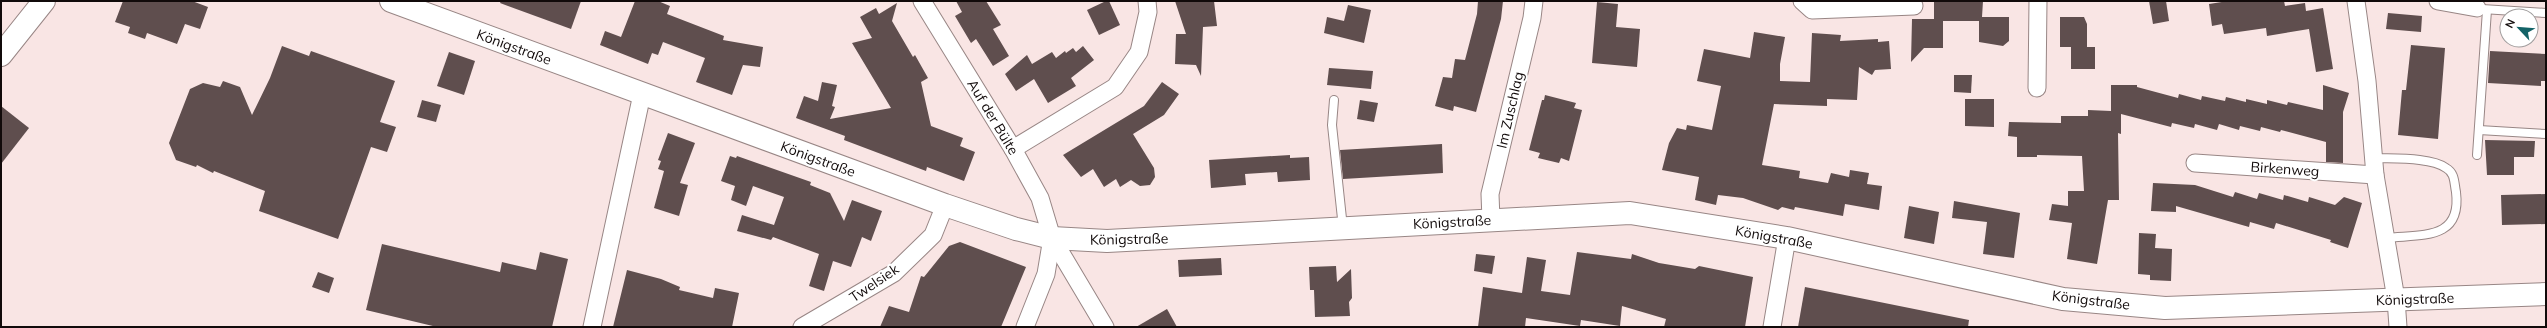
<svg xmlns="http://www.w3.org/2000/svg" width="2547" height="328" font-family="Mulish,sans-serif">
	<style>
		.building { fill: #5f4e4e }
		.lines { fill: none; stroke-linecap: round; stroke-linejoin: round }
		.lane-casing { stroke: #988685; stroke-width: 10 }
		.street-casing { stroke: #988685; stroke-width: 19 }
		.secondary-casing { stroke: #988685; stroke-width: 24 }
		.lane { stroke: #fff; stroke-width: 8 }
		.street { stroke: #fff; stroke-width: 17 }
		.secondary { stroke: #fff; stroke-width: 22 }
		.labels { text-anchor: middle; stroke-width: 4; stroke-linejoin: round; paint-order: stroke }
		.street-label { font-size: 14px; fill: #110a0a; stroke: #fff }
	</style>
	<rect width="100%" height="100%" fill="#f9e5e4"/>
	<!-- building -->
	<g class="building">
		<path d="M 123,1 L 192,1 L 208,7 L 200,29 L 185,24 L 177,44 L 147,33 L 145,39 L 128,33 L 130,27 L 115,22 Z"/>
		<path d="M 501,1 L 581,1 L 571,29 L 500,3 Z"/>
		<path d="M 635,1 L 658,1 L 670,6 L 667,14 L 724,36 L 723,40 L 763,47 L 760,67 L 743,65 L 732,95 L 696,82 L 705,58 L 663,42 L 658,55 L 652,53 L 648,64 L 600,45 L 605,31 L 621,37 Z"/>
		<path d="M 956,1 L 986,1 L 1001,25 L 993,29 L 1009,56 L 993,66 L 976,39 L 971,43 L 955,16 L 962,12 Z"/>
		<path d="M 1106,1 L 1109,1 L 1120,25 L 1099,35 L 1087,10 Z"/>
		<path d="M 1175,1 L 1214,1 L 1217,26 L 1203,27 L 1201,76 L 1196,65 L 1175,64 L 1176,34 L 1186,34 Z"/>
		<path d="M 1478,1 L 1503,1 L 1501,19 L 1476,112 L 1454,106 L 1453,111 L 1435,106 L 1443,77 L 1452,78 L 1455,59 L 1465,60 L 1477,14 Z"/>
		<path d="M 1934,1 L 1983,1 L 1982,17 L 2009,17 L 2009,41 L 2003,46 L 1979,42 L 1979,21 L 1943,21 L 1943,48 L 1924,48 L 1911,62 L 1912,19 L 1934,19 Z"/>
		<path d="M 2149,1 L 2166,1 L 2169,21 L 2153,24 Z"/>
		<path d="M 2228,1 L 2284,1 L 2285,6 L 2305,3 L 2306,11 L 2323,8 L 2333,69 L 2316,72 L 2309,29 L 2267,36 L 2266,28 L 2224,34 L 2222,24 L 2212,26 L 2209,4 Z"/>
		<path d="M 1597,2 L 1618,4 L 1616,27 L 1640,29 L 1637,67 L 1592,63 Z"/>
		<path d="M 897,3 L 892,21 L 913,57 L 915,55 L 928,78 L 921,82 L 931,126 L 963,138 L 960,146 L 975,152 L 964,181 L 927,167 L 926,171 L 844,140 L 845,136 L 796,118 L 804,96 L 818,101 L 822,82 L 837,85 L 832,106 L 835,107 L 830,119 L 891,108 L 852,43 L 872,38 L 860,17 L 876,8 L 879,14 Z"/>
		<path d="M 1348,5 L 1371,10 L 1364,43 L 1324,33 L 1327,17 L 1344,21 Z"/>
		<path d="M 2388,13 L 2422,16 L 2421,32 L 2386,29 Z"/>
		<path d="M 2060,17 L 2084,17 L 2087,24 L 2087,47 L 2095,47 L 2095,69 L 2071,69 L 2071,47 L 2060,47 Z"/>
		<path d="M 1754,32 L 1785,37 L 1780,64 L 1780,81 L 1810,82 L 1812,33 L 1841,35 L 1840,41 L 1878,39 L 1878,42 L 1889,41 L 1891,69 L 1875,70 L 1872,75 L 1859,67 L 1857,100 L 1827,99 L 1827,106 L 1774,104 L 1762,165 L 1800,171 L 1799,178 L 1828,183 L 1831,173 L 1849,177 L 1850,170 L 1869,173 L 1867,184 L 1882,186 L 1879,210 L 1845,204 L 1843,216 L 1795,207 L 1794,210 L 1782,207 L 1778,210 L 1743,198 L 1718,195 L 1716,205 L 1695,200 L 1699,177 L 1662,170 L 1669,143 L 1677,128 L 1686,130 L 1687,125 L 1712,130 L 1721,86 L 1697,81 L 1704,49 L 1750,58 Z"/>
		<path d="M 2411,45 L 2445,48 L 2438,139 L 2398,135 L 2402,90 L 2406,90 Z"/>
		<path d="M 282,46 L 309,56 L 311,51 L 395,81 L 380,122 L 396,127 L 387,152 L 371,147 L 338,239 L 259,211 L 265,191 L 214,171 L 213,173 L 197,165 L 196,167 L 176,160 L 169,143 L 190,89 L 203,83 L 220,87 L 223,81 L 240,87 L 252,115 L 270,78 Z"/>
		<path d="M 1083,46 L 1094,60 L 1071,78 L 1076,86 L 1048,103 L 1034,79 L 1016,91 L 1005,74 L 1027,55 L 1032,64 L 1052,52 L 1056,58 L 1065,51 L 1066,53 L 1073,48 L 1076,52 Z"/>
		<path d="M 2490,51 L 2546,54 L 2546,81 L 2541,81 L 2541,86 L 2488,83 Z"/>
		<path d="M 449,52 L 475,61 L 464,95 L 437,86 Z"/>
		<path d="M 1329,68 L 1373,71 L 1371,89 L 1327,85 Z"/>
		<path d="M 1954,75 L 1972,75 L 1971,93 L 1954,92 Z"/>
		<path d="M 1162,82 L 1179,94 L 1164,115 L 1133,134 L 1154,168 L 1155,177 L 1150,185 L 1140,186 L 1131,180 L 1120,187 L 1116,179 L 1104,187 L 1093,169 L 1081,177 L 1063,155 L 1144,106 Z"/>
		<path d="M 2111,85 L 2137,85 L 2137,87 L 2178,98 L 2179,94 L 2201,100 L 2202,96 L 2225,101 L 2226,97 L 2246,102 L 2246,99 L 2267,104 L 2267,100 L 2287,105 L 2288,102 L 2323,110 L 2323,85 L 2349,93 L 2343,112 L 2343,163 L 2326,162 L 2326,142 L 2281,130 L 2280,132 L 2261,127 L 2260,131 L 2240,126 L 2239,130 L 2219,124 L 2217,130 L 2195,124 L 2194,128 L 2172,123 L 2171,127 L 2121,114 L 2121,134 L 2118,133 L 2119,200 L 2108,200 L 2097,264 L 2067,259 L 2072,223 L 2049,220 L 2052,204 L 2068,206 L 2068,191 L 2084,191 L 2082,156 L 2037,155 L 2037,157 L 2017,157 L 2017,137 L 2008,136 L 2009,122 L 2061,123 L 2061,116 L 2088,116 L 2088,110 L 2111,111 Z"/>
		<path d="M 1545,95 L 1576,103 L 1574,108 L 1582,110 L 1569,161 L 1561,158 L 1559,163 L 1538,158 L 1540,153 L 1529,150 L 1542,100 L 1544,100 Z"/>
		<path d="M 1965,99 L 1994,99 L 1994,127 L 1965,126 Z"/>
		<path d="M 422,100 L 441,105 L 436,122 L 417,117 Z"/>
		<path d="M 1360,100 L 1378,103 L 1374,122 L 1357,119 Z"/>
		<path d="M 1,106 L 29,128 L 1,164 Z"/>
		<path d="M 668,133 L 695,143 L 680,183 L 688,185 L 679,216 L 654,208 L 664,171 L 658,169 L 661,161 L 658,160 Z"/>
		<path d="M 2485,140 L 2535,141 L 2534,157 L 2514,157 L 2514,175 L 2487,175 Z"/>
		<path d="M 1442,144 L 1443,173 L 1343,179 L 1340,150 Z"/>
		<path d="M 1290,155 L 1290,158 L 1309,157 L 1310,180 L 1278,182 L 1277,172 L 1245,174 L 1246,185 L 1211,188 L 1209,160 Z"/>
		<path d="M 730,156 L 736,158 L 737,156 L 811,182 L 810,185 L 830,193 L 844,221 L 852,200 L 882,211 L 871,241 L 862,237 L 851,267 L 833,261 L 824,291 L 809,286 L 819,254 L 773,237 L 771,240 L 737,231 L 742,215 L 774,225 L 784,197 L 753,186 L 746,206 L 731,200 L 735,186 L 721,181 Z"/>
		<path d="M 2153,183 L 2195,185 L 2233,197 L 2235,192 L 2257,199 L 2259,193 L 2283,200 L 2284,195 L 2308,202 L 2309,197 L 2335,205 L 2344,197 L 2362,203 L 2348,248 L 2330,242 L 2331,240 L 2276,223 L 2274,229 L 2250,222 L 2249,227 L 2176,206 L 2176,212 L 2151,211 Z"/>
		<path d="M 2546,194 L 2546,224 L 2502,225 L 2501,195 Z"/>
		<path d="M 1954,201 L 2020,213 L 2014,258 L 1983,254 L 1987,222 L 1952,218 Z"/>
		<path d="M 1909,206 L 1939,212 L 1934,244 L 1904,238 Z"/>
		<path d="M 2139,233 L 2156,234 L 2155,248 L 2172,249 L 2171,281 L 2150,280 L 2150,275 L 2138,274 Z"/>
		<path d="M 960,242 L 1026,267 L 1001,327 L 880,327 L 889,306 L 909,312 L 921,276 L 924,277 L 949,246 Z"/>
		<path d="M 382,244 L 500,272 L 502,262 L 536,270 L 540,252 L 568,259 L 552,327 L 437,327 L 366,310 Z"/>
		<path d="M 1577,252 L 1631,259 L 1632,254 L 1659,263 L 1695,269 L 1699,266 L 1753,277 L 1745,327 L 1664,327 L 1666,319 L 1622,306 L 1620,326 L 1581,320 L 1580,326 L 1526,318 L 1525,327 L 1478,327 L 1483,287 L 1522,293 L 1527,257 L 1546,260 L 1541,291 L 1570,295 Z"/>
		<path d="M 1476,254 L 1495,256 L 1492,274 L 1474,271 Z"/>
		<path d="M 1221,258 L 1222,275 L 1179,277 L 1178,260 Z"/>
		<path d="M 1336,266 L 1337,282 L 1351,269 L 1352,298 L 1349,302 L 1350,316 L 1315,317 L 1314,290 L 1310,290 L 1309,267 Z"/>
		<path d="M 627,270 L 661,279 L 680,287 L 679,290 L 713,298 L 715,288 L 739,293 L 732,327 L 613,327 Z"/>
		<path d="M 318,272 L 334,278 L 329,293 L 312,287 Z"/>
		<path d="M 1805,287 L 1969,320 L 1968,327 L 1798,327 Z"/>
		<path d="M 1167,309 L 1177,327 L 1136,327 Z"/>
	</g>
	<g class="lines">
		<defs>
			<g id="lane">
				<path d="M 2482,9 L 2546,13"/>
				<path d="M 1334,100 L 1332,125 L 1343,228"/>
				<path d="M 2479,130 L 2546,134"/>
				<path d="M 2477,155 L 2487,10"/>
				<path d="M 2374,158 C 2393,159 2431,157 2446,168 C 2455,173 2454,182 2456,192 C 2462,241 2421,234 2386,238"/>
			</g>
			<g id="street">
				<path d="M 922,1 L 1013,149 L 1040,198 L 1052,238 L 1105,327"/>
				<path d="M 1802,1 L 1812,10 L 1914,6"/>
				<path d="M 2356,1 L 2367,81 L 2375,175 L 2396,299 L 2398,327"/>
				<path d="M 2438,1 L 2477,8"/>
				<path d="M 2037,88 L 2038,1"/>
				<path d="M 1013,149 L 1115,87 L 1139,52 L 1148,12 L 1147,1"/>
				<path d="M 2195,163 L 2375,175"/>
				<path d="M 1491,220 L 1490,194 L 1532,18 L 1534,1"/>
				<path d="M 592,327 L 642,94"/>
				<path d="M 802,327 L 894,273 L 933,235 L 945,205"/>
				<path d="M 1025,327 L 1046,274 L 1052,238"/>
				<path d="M 1772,327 L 1787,238"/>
			</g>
			<g id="secondary">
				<path d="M 391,1 L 945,205 L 1016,229 L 1052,238 L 1107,241 L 1630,213 L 1787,238 L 2063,299 L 2165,308 L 2546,294"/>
				<path d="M 1,55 L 44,1"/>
			</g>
		</defs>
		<!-- lane casing -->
		<use href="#lane" class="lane-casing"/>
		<!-- street casing -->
		<use href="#street" class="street-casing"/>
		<!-- secondary casing -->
		<use href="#secondary" class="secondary-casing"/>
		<!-- lane -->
		<use href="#lane" class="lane"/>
		<!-- street -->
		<use href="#street" class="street"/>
		<!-- secondary -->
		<use href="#secondary" class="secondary"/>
	</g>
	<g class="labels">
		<!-- street labels -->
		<g class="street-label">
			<text transform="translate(514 47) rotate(20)" y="5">Königstraße</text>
			<text transform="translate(1510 110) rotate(-77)" y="5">Im Zuschlag</text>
			<text transform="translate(993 117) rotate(59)" y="5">Auf der Bülte</text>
			<text transform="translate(818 159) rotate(20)" y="5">Königstraße</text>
			<text transform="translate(2285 169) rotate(4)" y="5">Birkenweg</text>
			<text transform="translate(1452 222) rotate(-3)" y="5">Königstraße</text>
			<text transform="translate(1774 237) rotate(10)" y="5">Königstraße</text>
			<text transform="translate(1129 239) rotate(-1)" y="5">Königstraße</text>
			<text transform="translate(874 283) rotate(-34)" y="5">Twelsiek</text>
			<text transform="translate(2415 299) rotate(-2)" y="5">Königstraße</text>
			<text transform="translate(2091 300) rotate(7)" y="5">Königstraße</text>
		</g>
	</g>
	<!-- border -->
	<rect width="2547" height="328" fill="none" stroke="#110a0a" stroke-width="4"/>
	<!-- north arrow -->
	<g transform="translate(2519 28) rotate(296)"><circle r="19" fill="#ffffff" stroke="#a09d9d"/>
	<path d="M0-3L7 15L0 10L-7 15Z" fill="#136367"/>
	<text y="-6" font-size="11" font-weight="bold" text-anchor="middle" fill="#110a0a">N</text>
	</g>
</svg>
